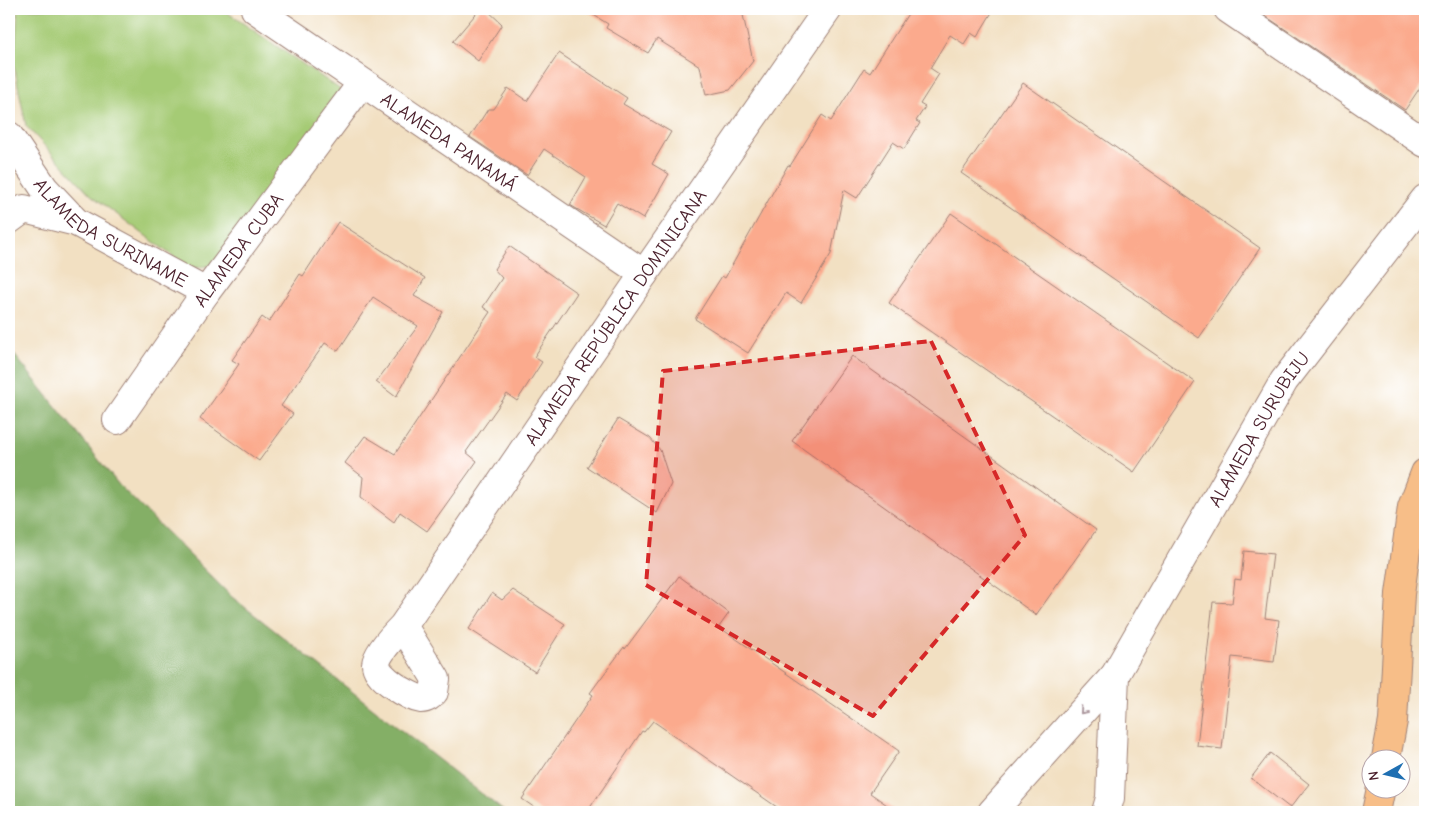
<svg xmlns="http://www.w3.org/2000/svg" width="1434" height="821" font-family="'Comic Neue',sans-serif">
	<style>
		.green { fill: #a5cb75; stroke: #787550 }
		.forest { fill: #84af66; stroke: #676748 }
		.building { fill: #fbaa8d }
		.lines { fill: none; stroke-linecap: round; stroke-linejoin: round }
		.minor-casing { stroke: #9e8076; stroke-width: 30 }
		.major-casing { stroke: #9e8076; stroke-width: 30 }
		.minor { stroke: #fff; stroke-width: 28 }
		.major { stroke: #f7be88; stroke-width: 28 }
		.oneway { stroke: #ae9aa0 }
		.marked { fill: #d62828; fill-opacity: 0.2; stroke: #d62828; stroke-width: 4; stroke-dasharray: 10 6; stroke-linejoin: round }
		.labels { text-anchor: middle; stroke-width: 4; stroke-linejoin: round; paint-order: stroke }
		.street-label { font-size: 19px; fill: #4a1f2b; stroke: #fff }
	</style>
	<rect width="100%" height="100%" fill="#fff"/>
	<filter id="ink" filterUnits="userSpaceOnUse"><feTurbulence type="fractalNoise" baseFrequency=".02" numOctaves="2"/><feDisplacementMap in="SourceGraphic" scale="10" xChannelSelector="R" yChannelSelector="G"/><feConvolveMatrix kernelMatrix="1 2 1 2 8 2 1 2 1" color-interpolation-filters="sRGB"/></filter>
	<filter id="wash" filterUnits="userSpaceOnUse"><feTurbulence type="fractalNoise" baseFrequency=".0096" numOctaves="4" result="noise"/><feDisplacementMap in="SourceGraphic" scale="20" xChannelSelector="R" yChannelSelector="G"/><feGaussianBlur stdDeviation="1.12" result="paint"/><feColorMatrix in="noise" values="0 0 0 0 0 0 0 0 0 0 0 0 0 0 0 0 0 1.4 0 .05"/><feComposite in="paint" operator="in"/></filter>
	<g filter="url(#wash)">
		<rect width="100%" height="100%" fill="#f2e0c2"/>
		<!-- green -->
		<path class="green" d="M 18,9 L 222,9 L 341,90 L 218,264 L 190,269 L 91,195 L 26,126 L 14,65 Z"/>
		<!-- forest -->
		<path class="forest" d="M 9,348 L 119,485 L 232,597 L 505,812 L 9,812 Z"/>
		<g id="blocks">
			<!-- building -->
			<g class="building">
				<path d="M 480,9 L 486,9 L 502,24 L 478,61 L 453,41 Z"/>
				<path d="M 584,9 L 734,9 L 743,15 L 753,61 L 730,90 L 706,95 L 700,66 L 657,39 L 648,53 L 606,28 L 608,24 Z"/>
				<path d="M 911,9 L 994,9 L 977,37 L 971,33 L 964,44 L 950,35 L 930,68 L 939,74 L 920,104 L 925,107 L 916,121 L 920,123 L 904,149 L 893,142 L 857,198 L 844,190 L 831,254 L 801,303 L 786,293 L 748,353 L 695,319 L 722,276 L 725,278 L 788,165 L 790,166 L 822,115 L 831,121 L 864,69 L 870,73 Z"/>
				<path d="M 1255,9 L 1425,9 L 1425,80 L 1405,110 Z"/>
				<path d="M 559,53 L 627,98 L 623,104 L 671,132 L 652,164 L 669,174 L 643,219 L 617,203 L 604,225 L 570,205 L 586,177 L 544,149 L 527,175 L 470,137 L 488,109 L 494,109 L 508,88 L 527,101 Z"/>
				<path d="M 1023,83 L 1260,248 L 1199,338 L 961,173 Z"/>
				<path d="M 951,213 L 1195,382 L 1134,472 L 889,303 Z"/>
				<path d="M 338,222 L 425,278 L 414,296 L 443,312 L 396,397 L 376,382 L 418,326 L 373,297 L 338,351 L 325,343 L 281,406 L 293,414 L 259,461 L 200,419 L 239,364 L 232,360 L 262,317 L 269,322 L 300,274 L 303,276 Z"/>
				<path d="M 509,246 L 577,293 L 534,357 L 542,362 L 517,401 L 507,394 L 466,452 L 477,461 L 427,531 L 400,512 L 394,522 L 361,497 L 363,477 L 345,463 L 365,436 L 395,454 L 490,312 L 483,307 L 502,278 L 494,269 Z"/>
				<path d="M 852,356 L 1096,530 L 1036,615 L 792,441 Z"/>
				<path d="M 618,419 L 650,438 L 660,450 L 671,484 L 657,513 L 587,467 Z"/>
				<path d="M 1244,551 L 1273,554 L 1265,618 L 1279,620 L 1274,662 L 1232,657 L 1222,749 L 1197,746 L 1213,602 L 1232,603 L 1235,579 L 1241,580 Z"/>
				<path d="M 679,576 L 729,613 L 719,627 L 899,751 L 870,793 L 897,812 L 784,812 L 653,721 L 644,732 L 642,731 L 587,812 L 541,812 L 522,799 L 593,695 L 590,693 L 624,647 L 625,649 Z"/>
				<path d="M 513,590 L 565,624 L 535,672 L 469,629 L 492,593 L 502,600 Z"/>
				<path d="M 1270,753 L 1309,784 L 1290,808 L 1251,778 Z"/>
			</g>
		</g>
	</g>
	<g filter="url(#ink)">
		<use href="#blocks" fill-opacity="0" stroke="#9e8076" stroke-width="1"/>
		<g class="lines">
			<defs>
				<g id="minor">
					<path id="s1" d="M 255,9 L 644,274"/>
					<path d="M 1228,9 L 1425,143"/>
					<path id="s2" d="M 9,136 L 44,188 L 76,222 L 206,292"/>
					<path d="M 9,220 L 24,209 L 76,222"/>
					<path id="s3" d="M 117,420 L 206,292 L 362,83"/>
					<path id="s4" d="M 403,626 L 436,679 L 434,692 C 430,696 427,699 421,699 C 409,697 376,677 376,664 C 377,653 395,634 403,626 L 644,274 L 828,9"/>
					<path id="s5" d="M 992,812 L 1115,675 L 1284,381 L 1425,199"/>
					<path d="M 1106,812 L 1110,798 L 1115,675"/>
				</g>
				<g id="major">
					<path d="M 1386,758 L 1393,721 L 1400,594 L 1412,507 L 1425,473"/>
					<path d="M 1376,812 L 1381,788"/>
				</g>
			</defs>
			<!-- minor casing -->
			<use href="#minor" class="minor-casing"/>
			<!-- major casing -->
			<use href="#major" class="major-casing"/>
			<!-- minor -->
			<use href="#minor" class="minor"/>
			<!-- major -->
			<use href="#major" class="major"/>
		</g>
		<!-- one-way arrows -->
		<defs><path id="oneway-chevron" d="M-2-3.5L2.5 0L-2 3.5" fill="none" stroke-width="1.6" stroke-linecap="round" stroke-linejoin="round" transform="scale(1.25)"/></defs>
		<use class="oneway" href="#oneway-chevron" transform="translate(1083 711) rotate(132)"/>
	</g>
	<!-- marked area -->
	<path class="marked" d="M 931,341 L 1025,535 L 873,716 L 646,585 L 663,371 Z"/>
	<g class="labels">
		<!-- street labels -->
		<g class="street-label">
			<text dy="7" stroke="none"><textPath href="#s1" startOffset="235">ALAMEDA PANAMÁ</textPath></text>
			<text dy="7" stroke="none"><textPath href="#s2" startOffset="144">ALAMEDA SURINAME</textPath></text>
			<text dy="7" stroke="none"><textPath href="#s3" startOffset="209">ALAMEDA CUBA</textPath></text>
			<text dy="7" stroke="none"><textPath href="#s4" startOffset="572">ALAMEDA REPÚBLICA DOMINICANA</textPath></text>
			<text dy="7" stroke="none"><textPath href="#s5" startOffset="469">ALAMEDA SURUBIJU</textPath></text>
		</g>
	</g>
	<!-- margin -->
	<rect width="1434" height="821" fill="none" stroke="#fff" stroke-width="30"/>
	<!-- north arrow -->
	<g transform="translate(1386 774) rotate(262)"><circle r="24" fill="#ffffff" stroke="#b7a5aa"/>
	<path d="M0-4L9 19L0 12L-9 19Z" fill="#1f6fb2"/>
	<text y="-8" font-size="14" font-weight="bold" text-anchor="middle" fill="#4a1f2b">N</text>
	</g>
</svg>
